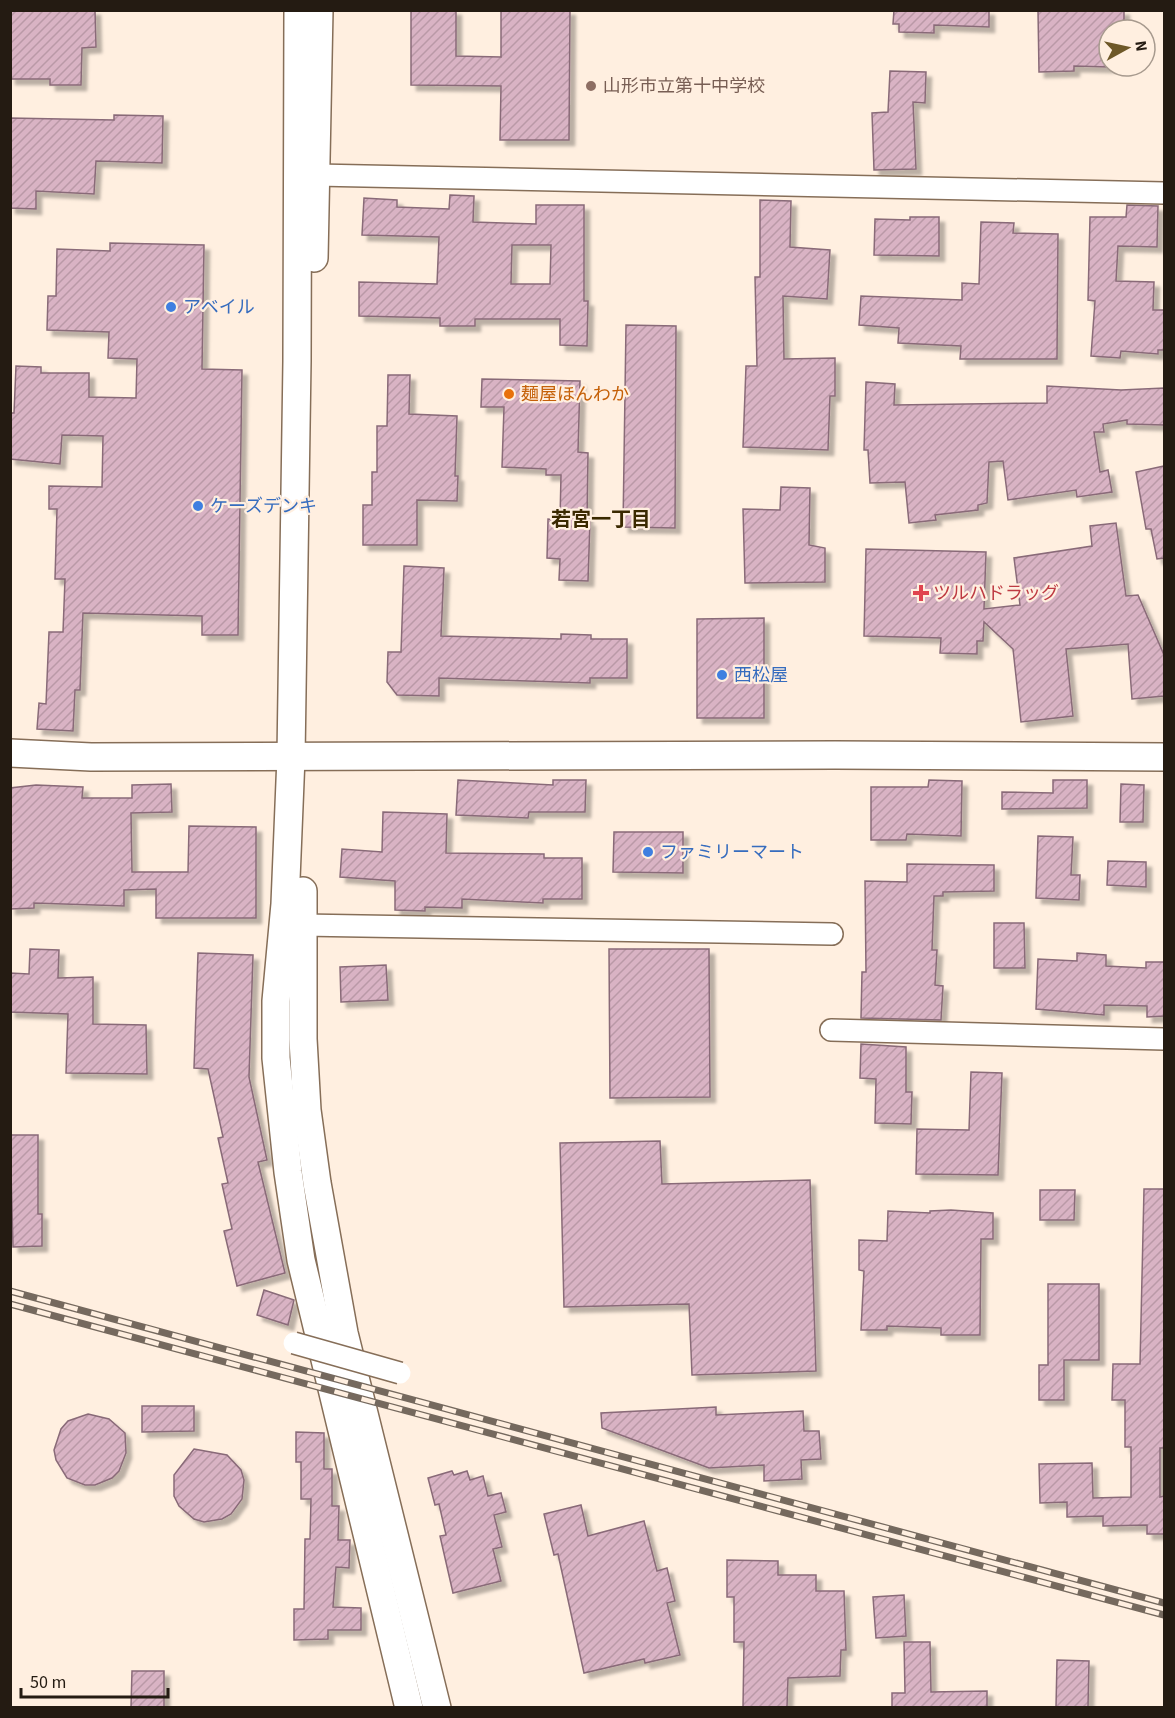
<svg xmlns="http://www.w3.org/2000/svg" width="1175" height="1718" font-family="'Source Sans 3','Noto Sans JP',sans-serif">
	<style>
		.building { fill: url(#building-hatch); stroke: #896a78; stroke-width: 1.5; fill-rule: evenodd; filter: url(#shadow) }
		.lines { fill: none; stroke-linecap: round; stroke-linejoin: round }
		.minor-casing { stroke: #866e58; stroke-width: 24 }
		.tertiary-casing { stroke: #866e58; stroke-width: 30 }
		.minor { stroke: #fff; stroke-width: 21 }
		.tertiary { stroke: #fff; stroke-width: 27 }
		.rail-casing { stroke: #75695e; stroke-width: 7 }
		.rail { stroke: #ffefe0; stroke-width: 4.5; stroke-dasharray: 14; stroke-linecap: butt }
		.minor-bridge-casing { stroke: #866e58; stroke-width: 24; stroke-linecap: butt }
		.minor-bridge { stroke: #fff; stroke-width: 21 }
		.education-dot { fill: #8d6e63; stroke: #ffefe0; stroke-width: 2 }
		.shop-dot { fill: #3f7fe0; stroke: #ffefe0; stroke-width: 2 }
		.food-dot { fill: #e8710a; stroke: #ffefe0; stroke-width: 2 }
		.health-dot { fill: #e0444e; stroke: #ffefe0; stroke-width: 2 }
		.labels { text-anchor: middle; stroke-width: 4.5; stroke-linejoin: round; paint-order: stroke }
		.education-label { font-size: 18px; fill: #785e54; stroke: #ffefe0; text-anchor: start }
		.shop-label { font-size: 18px; fill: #366cbe; stroke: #ffefe0; text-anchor: start }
		.food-label { font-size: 18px; fill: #c56008; stroke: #ffefe0; text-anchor: start }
		.health-label { font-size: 18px; fill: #be3a42; stroke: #ffefe0; text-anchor: start }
		.neighbourhood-label { font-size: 20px; font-weight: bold; fill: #3a2900; stroke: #ffefe0 }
	</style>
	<defs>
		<pattern id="building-hatch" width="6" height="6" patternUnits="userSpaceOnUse" patternTransform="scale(1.5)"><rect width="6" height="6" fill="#d9b3c4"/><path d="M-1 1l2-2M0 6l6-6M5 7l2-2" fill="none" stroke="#ba99a7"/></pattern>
		<filter id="shadow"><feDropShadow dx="5.5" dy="5.5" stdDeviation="1.5" flood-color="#0004"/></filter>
	</defs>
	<rect width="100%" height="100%" fill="#ffefe0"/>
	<!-- building -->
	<g class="building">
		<path d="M 10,10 L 95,10 L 96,47 L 82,48 L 81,85 L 50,85 L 50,79 L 10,79 Z"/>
		<path d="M 411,10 L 456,10 L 456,56 L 501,57 L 501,10 L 570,10 L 569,140 L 500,140 L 501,86 L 411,85 Z"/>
		<path d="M 894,10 L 989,10 L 989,27 L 934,25 L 934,33 L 899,32 L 899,24 L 893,24 Z"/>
		<path d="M 1124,10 L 1124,30 L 1109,30 L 1109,67 L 1074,66 L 1074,71 L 1039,72 L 1038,11 Z"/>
		<path d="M 890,71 L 926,72 L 925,103 L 913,102 L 916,169 L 874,170 L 872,113 L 888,112 Z"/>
		<path d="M 114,115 L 163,116 L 162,163 L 96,161 L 94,194 L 36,191 L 36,209 L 10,208 L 10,118 L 114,120 Z"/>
		<path d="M 450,195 L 474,196 L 473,222 L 536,224 L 536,205 L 584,205 L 584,301 L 588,301 L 587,346 L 560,345 L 560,319 L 475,319 L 475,326 L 440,326 L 440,318 L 359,316 L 359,282 L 437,284 L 439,237 L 362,235 L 364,198 L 397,200 L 397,207 L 449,209 ZM 512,245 L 551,245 L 550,284 L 511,284 Z"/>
		<path d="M 760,200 L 791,201 L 790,247 L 830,250 L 827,299 L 783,296 L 784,359 L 835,358 L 835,396 L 830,396 L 828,450 L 743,447 L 746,366 L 757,366 L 755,277 L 760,277 Z"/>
		<path d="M 1127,205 L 1158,206 L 1157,247 L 1118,246 L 1116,281 L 1154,282 L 1153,310 L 1164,310 L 1164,350 L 1158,350 L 1158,354 L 1121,351 L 1120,358 L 1091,356 L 1095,301 L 1088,300 L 1090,217 L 1126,217 Z"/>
		<path d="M 910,217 L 939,217 L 939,256 L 874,255 L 875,219 L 910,220 Z"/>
		<path d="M 981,222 L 1014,223 L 1013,233 L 1058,234 L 1057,359 L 960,359 L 961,346 L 898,343 L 899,328 L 859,325 L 861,296 L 962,300 L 962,283 L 979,284 Z"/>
		<path d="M 110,243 L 204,245 L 202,369 L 242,370 L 238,635 L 202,635 L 202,616 L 83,613 L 80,690 L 75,690 L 73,731 L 37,729 L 39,703 L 46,704 L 49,632 L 63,632 L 65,579 L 55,579 L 57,509 L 49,509 L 49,486 L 102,487 L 103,436 L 62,435 L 60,464 L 10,459 L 10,413 L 14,413 L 16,366 L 41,367 L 41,373 L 89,373 L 89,397 L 136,398 L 137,359 L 108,358 L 109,332 L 47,330 L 48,296 L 56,296 L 57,249 L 110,251 Z"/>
		<path d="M 626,325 L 676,326 L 675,528 L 623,527 Z"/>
		<path d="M 388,375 L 410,375 L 409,414 L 457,416 L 455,476 L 458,476 L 457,501 L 417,500 L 417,545 L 363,545 L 363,505 L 372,505 L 372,472 L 377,472 L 377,426 L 387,426 Z"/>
		<path d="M 482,379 L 580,381 L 578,452 L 588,453 L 587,521 L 590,521 L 588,581 L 559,580 L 560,559 L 547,558 L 548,519 L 560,520 L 561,475 L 546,475 L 546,469 L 502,467 L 504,407 L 481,407 Z"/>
		<path d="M 866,382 L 895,384 L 894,405 L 1047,403 L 1047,386 L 1121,390 L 1164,388 L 1164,425 L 1127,424 L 1127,420 L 1103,424 L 1104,432 L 1094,432 L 1100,472 L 1108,470 L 1112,492 L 1077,497 L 1076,490 L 1008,500 L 1003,461 L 989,462 L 987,503 L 978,505 L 978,510 L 935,515 L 936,520 L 909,523 L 905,482 L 870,483 L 868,450 L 864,450 Z"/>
		<path d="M 1164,466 L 1164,558 L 1157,559 L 1151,529 L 1146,529 L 1136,472 Z"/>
		<path d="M 781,487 L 810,488 L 809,545 L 825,548 L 825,582 L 745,583 L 743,509 L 780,510 Z"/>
		<path d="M 1116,523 L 1126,596 L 1138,595 L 1164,655 L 1164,696 L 1132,699 L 1128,644 L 1066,649 L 1073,716 L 1021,722 L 1013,649 L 984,622 L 983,641 L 977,641 L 977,654 L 940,653 L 941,638 L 864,636 L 866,549 L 986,552 L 984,609 L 1020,605 L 1014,558 L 1092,546 L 1090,526 Z"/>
		<path d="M 404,566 L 444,568 L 441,636 L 561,639 L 561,634 L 591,635 L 591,639 L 627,639 L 627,678 L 590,678 L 590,683 L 439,678 L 439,696 L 397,695 L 387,682 L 388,652 L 401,652 Z"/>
		<path d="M 764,618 L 764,718 L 697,718 L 697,619 Z"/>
		<path d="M 458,780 L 553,785 L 553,780 L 586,780 L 585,812 L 529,812 L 528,818 L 456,815 Z"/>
		<path d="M 929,780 L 962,781 L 961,836 L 907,834 L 906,840 L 871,840 L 871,787 L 928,787 Z"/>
		<path d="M 1053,780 L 1087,780 L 1087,808 L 1002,809 L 1002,792 L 1053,793 Z"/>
		<path d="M 171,784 L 172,812 L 131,813 L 132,872 L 188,872 L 189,826 L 256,827 L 256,918 L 156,918 L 156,889 L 124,890 L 124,906 L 34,903 L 34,908 L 10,909 L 10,788 L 36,785 L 83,787 L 82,798 L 132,798 L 132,785 Z"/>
		<path d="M 1121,784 L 1144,785 L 1143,822 L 1120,822 Z"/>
		<path d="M 383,812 L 447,814 L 446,853 L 544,854 L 544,858 L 582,858 L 582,899 L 543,899 L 543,903 L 462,899 L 462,908 L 425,907 L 425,911 L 395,910 L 395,881 L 340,877 L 342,849 L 382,852 Z"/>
		<path d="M 614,832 L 683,832 L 683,873 L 613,872 Z"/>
		<path d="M 1038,836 L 1073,837 L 1071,875 L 1080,875 L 1079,900 L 1036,898 Z"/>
		<path d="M 1108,861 L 1146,862 L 1146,887 L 1107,885 Z"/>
		<path d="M 907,864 L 994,865 L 994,891 L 943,892 L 943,896 L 934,896 L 932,950 L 937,950 L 935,985 L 943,986 L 941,1020 L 861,1018 L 862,972 L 866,972 L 865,881 L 907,882 Z"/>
		<path d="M 994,923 L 1024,923 L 1025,968 L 994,968 Z"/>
		<path d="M 30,949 L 59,950 L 58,978 L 93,977 L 93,1024 L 146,1025 L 147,1074 L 66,1073 L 68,1014 L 10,1012 L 10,973 L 29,974 Z"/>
		<path d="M 609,949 L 709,949 L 710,1097 L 610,1098 Z"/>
		<path d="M 198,953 L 253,955 L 249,1077 L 267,1160 L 258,1162 L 285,1273 L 237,1286 L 224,1231 L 232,1229 L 222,1184 L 228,1183 L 218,1138 L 223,1137 L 208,1069 L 194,1068 Z"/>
		<path d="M 1077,953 L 1106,955 L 1106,966 L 1146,968 L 1146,962 L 1164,962 L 1164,1016 L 1147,1017 L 1147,1006 L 1104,1005 L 1104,1015 L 1036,1009 L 1038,959 L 1077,961 Z"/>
		<path d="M 386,965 L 388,1000 L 341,1002 L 340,967 Z"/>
		<path d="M 861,1044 L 906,1047 L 906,1092 L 912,1092 L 911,1124 L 875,1123 L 876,1079 L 860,1078 Z"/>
		<path d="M 971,1072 L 1002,1073 L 998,1175 L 916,1174 L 917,1129 L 969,1130 Z"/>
		<path d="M 10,1135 L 38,1135 L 38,1214 L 42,1214 L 42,1246 L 13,1247 Z"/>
		<path d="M 660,1141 L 662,1184 L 810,1180 L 816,1371 L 692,1375 L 689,1304 L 564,1307 L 560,1143 Z"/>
		<path d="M 1144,1189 L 1164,1189 L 1164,1448 L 1160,1448 L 1160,1497 L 1164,1496 L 1164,1534 L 1147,1534 L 1147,1525 L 1103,1526 L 1103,1516 L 1067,1517 L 1067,1502 L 1040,1503 L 1039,1464 L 1092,1463 L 1093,1498 L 1131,1497 L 1131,1447 L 1125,1447 L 1125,1400 L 1112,1400 L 1113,1364 L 1140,1364 Z"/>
		<path d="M 1040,1190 L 1075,1190 L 1074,1220 L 1040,1220 Z"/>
		<path d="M 951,1210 L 993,1213 L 993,1239 L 981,1239 L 980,1335 L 941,1335 L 941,1328 L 887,1326 L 887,1330 L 861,1330 L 864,1271 L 859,1270 L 859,1240 L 887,1241 L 888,1211 L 930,1213 L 930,1211 Z"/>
		<path d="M 1048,1284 L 1099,1284 L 1099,1360 L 1064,1360 L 1064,1400 L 1039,1400 L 1039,1365 L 1048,1365 Z"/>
		<path d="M 264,1290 L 294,1300 L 288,1325 L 257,1315 Z"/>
		<path d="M 142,1406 L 194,1406 L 194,1431 L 142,1432 Z"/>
		<path d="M 716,1407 L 716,1415 L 803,1411 L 804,1431 L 819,1431 L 821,1459 L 801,1460 L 802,1479 L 764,1481 L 764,1465 L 709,1468 L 602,1428 L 601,1413 Z"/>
		<path d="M 88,1414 L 109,1419 L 125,1433 L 126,1453 L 119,1471 L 112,1478 L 95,1485 L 85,1485 L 67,1478 L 56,1460 L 54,1450 L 61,1429 L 68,1421 Z"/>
		<path d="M 296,1432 L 324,1433 L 324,1469 L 332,1469 L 332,1506 L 339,1506 L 338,1540 L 350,1540 L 349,1568 L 336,1567 L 333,1607 L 361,1608 L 361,1630 L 328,1630 L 328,1639 L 294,1640 L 294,1609 L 304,1609 L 305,1539 L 310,1539 L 311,1499 L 301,1499 L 301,1462 L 296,1462 Z"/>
		<path d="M 194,1449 L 227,1455 L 241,1470 L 244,1480 L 242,1499 L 231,1514 L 222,1519 L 204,1522 L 194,1519 L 179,1506 L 174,1496 L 174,1475 Z"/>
		<path d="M 452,1471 L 454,1475 L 467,1471 L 470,1480 L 483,1476 L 488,1496 L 501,1493 L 506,1512 L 494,1515 L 502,1547 L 493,1549 L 501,1581 L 453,1593 L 440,1536 L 446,1535 L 439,1504 L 435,1505 L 428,1478 Z"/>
		<path d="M 581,1505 L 588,1536 L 644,1521 L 657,1571 L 667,1568 L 675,1601 L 667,1603 L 680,1655 L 645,1663 L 644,1659 L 584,1673 L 558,1554 L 554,1555 L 544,1514 Z"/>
		<path d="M 727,1560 L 778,1561 L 778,1575 L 816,1575 L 816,1591 L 844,1591 L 846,1650 L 841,1650 L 840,1676 L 788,1678 L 787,1707 L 743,1707 L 744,1642 L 734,1642 L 734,1597 L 727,1597 Z"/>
		<path d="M 904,1595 L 906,1636 L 876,1638 L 873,1597 Z"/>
		<path d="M 904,1642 L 930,1642 L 931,1692 L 987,1691 L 987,1707 L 892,1707 L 892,1693 L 905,1693 Z"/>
		<path d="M 1057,1660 L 1089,1661 L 1088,1707 L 1056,1707 Z"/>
		<path d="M 132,1671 L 164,1671 L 164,1707 L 131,1707 Z"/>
	</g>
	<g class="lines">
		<defs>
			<g id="minor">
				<path d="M 316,175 L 1164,193"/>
				<path d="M 302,925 L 832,934"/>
				<path d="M 831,1030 L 1164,1039"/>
			</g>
			<g id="tertiary">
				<path d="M 298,10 L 297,361 L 291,757 L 285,904 L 276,1001 L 276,1058 L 288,1172 L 301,1260 L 409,1708"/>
				<path d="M 314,258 L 319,10"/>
				<path d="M 10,753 L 91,757 L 835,755 L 1164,757"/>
				<path d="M 303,891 L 303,1039 L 307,1110 L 317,1183 L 344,1333 L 437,1708"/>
			</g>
		</defs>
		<!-- minor casing -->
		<use href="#minor" class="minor-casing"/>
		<!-- tertiary casing -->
		<use href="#tertiary" class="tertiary-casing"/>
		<!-- minor -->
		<use href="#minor" class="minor"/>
		<!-- tertiary -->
		<use href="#tertiary" class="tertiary"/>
		<defs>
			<g id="rail">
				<path d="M 10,1291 L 1164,1603"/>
				<path d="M 10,1304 L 1164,1615"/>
			</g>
		</defs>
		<!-- rail casing -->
		<use href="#rail" class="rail-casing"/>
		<!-- rail -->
		<use href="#rail" class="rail"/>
		<defs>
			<path id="minor-bridge" d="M 294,1343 L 400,1373"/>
		</defs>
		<!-- minor-bridge casing -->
		<use href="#minor-bridge" class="minor-bridge-casing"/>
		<!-- minor-bridge -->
		<use href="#minor-bridge" class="minor-bridge"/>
	</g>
	<!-- markers -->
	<circle class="education-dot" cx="591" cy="86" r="6"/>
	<g class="shop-dot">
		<circle cx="171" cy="307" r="6"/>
		<circle cx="198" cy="506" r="6"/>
		<circle cx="722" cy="675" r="6"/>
		<circle cx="648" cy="852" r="6"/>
	</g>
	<circle class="food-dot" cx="509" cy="394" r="6"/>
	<path class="health-dot" d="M918 584h6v6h6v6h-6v6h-6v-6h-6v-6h6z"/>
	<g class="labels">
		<!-- education labels -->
		<g class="education-label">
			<text x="603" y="92">山形市立第十中学校</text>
		</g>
		<!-- shop labels -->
		<g class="shop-label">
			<text x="183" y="313">アベイル</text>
			<text x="210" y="512">ケーズデンキ</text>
			<text x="734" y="681">西松屋</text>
			<text x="660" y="858">ファミリーマート</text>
		</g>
		<!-- food labels -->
		<g class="food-label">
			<text x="521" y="400">麺屋ほんわか</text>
		</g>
		<!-- health labels -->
		<g class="health-label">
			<text x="933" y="599">ツルハドラッグ</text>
		</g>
		<!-- neighbourhood labels -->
		<g class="neighbourhood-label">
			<text x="601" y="526">若宮一丁目</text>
		</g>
	</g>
	<!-- border -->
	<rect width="1175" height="1718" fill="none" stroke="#241b12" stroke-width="24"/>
	<!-- north arrow -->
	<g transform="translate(1127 48) rotate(82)"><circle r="28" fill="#ffefe0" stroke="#a79a8e" stroke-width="1.5"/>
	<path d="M0-4.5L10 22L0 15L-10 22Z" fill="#6e5828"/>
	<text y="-9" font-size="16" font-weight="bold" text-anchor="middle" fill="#241b12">N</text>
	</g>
	<!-- scale -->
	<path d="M21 1688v9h147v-9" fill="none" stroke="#241b12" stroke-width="3"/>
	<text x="30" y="1688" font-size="18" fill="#241b12" stroke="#ffefe0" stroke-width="4.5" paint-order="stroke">50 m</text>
</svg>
